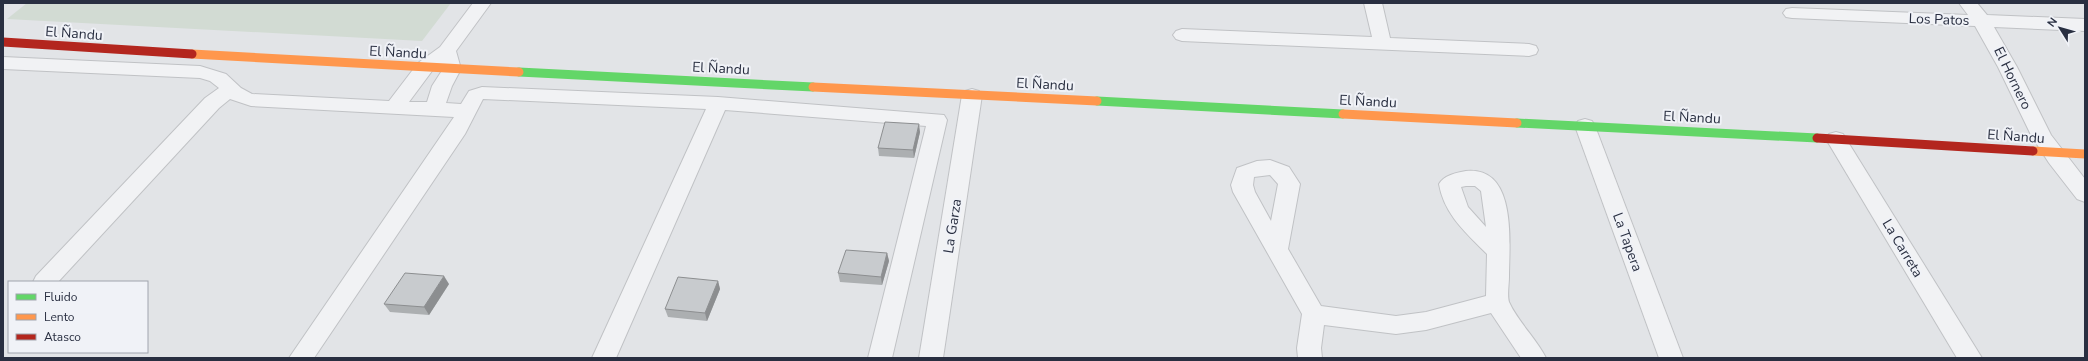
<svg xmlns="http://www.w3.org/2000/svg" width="2088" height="361" font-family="'Nunito Sans',sans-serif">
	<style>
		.green { fill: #d2dbd3 }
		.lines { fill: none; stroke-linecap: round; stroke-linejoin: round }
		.street-casing { stroke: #c0c2c5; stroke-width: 2 }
		.street { fill: #f1f2f4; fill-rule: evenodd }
		.fast { stroke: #63d668; stroke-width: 9 }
		.slow { stroke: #ff974d; stroke-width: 9 }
		.jam { stroke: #b3261e; stroke-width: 9 }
		.wall { fill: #acafb1 }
		.shaded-wall { fill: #8c8e90 }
		.building { fill: #c8cbce; stroke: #8c8e90 }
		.labels { text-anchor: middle; stroke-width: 4; stroke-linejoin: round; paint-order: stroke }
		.street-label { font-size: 14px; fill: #292f41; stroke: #f0f2f7 }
	</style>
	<rect width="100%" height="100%" fill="#e2e4e7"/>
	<!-- green -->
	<path class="green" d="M 27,3 L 451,3 L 422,41 L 7,19 Z"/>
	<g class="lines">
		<defs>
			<g id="street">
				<path d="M 473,3 L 491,3 L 456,51 L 461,69 L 452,86 L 446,103 L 461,104 L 469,91 L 482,87 L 718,97 L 944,115 L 947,120 L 892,358 L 868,358 L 926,126 L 725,110 L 616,358 L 592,358 L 706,109 L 483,99 L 465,134 L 314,358 L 289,358 L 454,117 L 251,106 L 230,99 L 219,108 L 58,282 L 33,282 L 36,276 L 205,98 L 219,88 L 210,81 L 200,78 L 3,69 L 3,57 L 200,66 L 226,74 L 241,88 L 252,94 L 389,101 L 418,63 L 440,47 ZM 441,64 L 443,69 L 432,86 L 427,102 L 409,102 L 432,71 Z"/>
				<path d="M 1364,3 L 1382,3 L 1390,38 L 1529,44 L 1536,46 L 1538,50 L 1536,54 L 1529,56 L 1182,41 L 1176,39 L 1173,35 L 1176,31 L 1182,29 L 1372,37 Z"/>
				<path d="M 1959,3 L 1977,3 L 1987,15 L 2085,19 L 2085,31 L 1994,27 L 2017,67 L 2051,135 L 2085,179 L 2085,202 L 2077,199 L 2049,163 L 2031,135 L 1998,67 L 1975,26 L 1792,18 L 1786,17 L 1783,13 L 1786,9 L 1792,8 L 1968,15 Z"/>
				<path d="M 972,89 L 979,91 L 982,95 L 943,358 L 919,358 L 962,95 L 965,91 Z"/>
				<path d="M 1585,119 L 1592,121 L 1595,126 L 1683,358 L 1659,358 L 1575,126 L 1578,121 Z"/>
				<path d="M 1836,132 L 1843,134 L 1982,358 L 1957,358 L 1826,139 L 1829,134 Z"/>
				<path d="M 1270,160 L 1289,167 L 1300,184 L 1288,249 L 1321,306 L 1396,316 L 1426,312 L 1486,296 L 1487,254 C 1466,233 1444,214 1439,184 C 1444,175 1456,173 1466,171 C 1518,166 1509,244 1509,277 C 1509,284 1507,295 1509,302 C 1518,322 1536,338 1546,358 L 1521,358 L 1491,313 L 1426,330 L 1396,334 L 1324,325 L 1321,348 L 1322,358 L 1298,358 L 1297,348 L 1302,314 L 1233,192 L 1231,185 L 1237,168 L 1257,161 ZM 1270,175 L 1278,184 L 1271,221 L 1255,192 L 1253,185 L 1254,177 ZM 1466,186 L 1475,186 L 1481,191 L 1486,227 L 1468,207 L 1461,187 Z"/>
			</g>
		</defs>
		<!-- street casing -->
		<use href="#street" class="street-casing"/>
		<!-- street -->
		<use href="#street" class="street"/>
		<!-- fast -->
		<g class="fast">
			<path d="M 519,72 L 813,87"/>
			<path d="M 1097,101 L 1343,114"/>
			<path d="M 1517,123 L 1817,138"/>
		</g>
		<!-- slow -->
		<g class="slow">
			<path d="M 192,54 L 519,72"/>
			<path d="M 813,87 L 1097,101"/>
			<path d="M 1343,114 L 1517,123"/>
			<path d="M 2033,151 L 2085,154"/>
		</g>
		<!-- jam -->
		<g class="jam">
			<path d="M 3,42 L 192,54"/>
			<path d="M 1817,138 L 2033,151"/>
		</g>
	</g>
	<!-- wall -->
	<g class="wall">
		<path d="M 920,132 L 914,158 L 879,156 L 878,148 Z"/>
		<path d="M 887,253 L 889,261 L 882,285 L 840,282 L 838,273 Z"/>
		<path d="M 718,281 L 720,289 L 707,321 L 668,317 L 665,309 Z"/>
		<path d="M 449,284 L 429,315 L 390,312 L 384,304 Z"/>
	</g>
	<!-- shaded-wall -->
	<g class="shaded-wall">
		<path d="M 919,124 L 920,132 L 914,158 L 913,150 Z"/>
		<path d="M 887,253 L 889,261 L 882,285 L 881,277 Z"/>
		<path d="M 444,276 L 449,284 L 429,315 L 424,307 Z"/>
		<path d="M 718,281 L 720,289 L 707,321 L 705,313 Z"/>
	</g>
	<!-- building -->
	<g class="building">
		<path d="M 885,122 L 919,124 L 913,150 L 878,148 Z"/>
		<path d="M 846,250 L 887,253 L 881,277 L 838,273 Z"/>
		<path d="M 405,273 L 444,276 L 424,307 L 384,304 Z"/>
		<path d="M 678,277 L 718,281 L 705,313 L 665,309 Z"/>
	</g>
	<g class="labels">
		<!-- street labels -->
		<g class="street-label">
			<text transform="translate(1939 19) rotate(2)" y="5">Los Patos</text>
			<text transform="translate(74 33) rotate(4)" y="5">El Ñandu</text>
			<text transform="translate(398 52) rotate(3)" y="5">El Ñandu</text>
			<text transform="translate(721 68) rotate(3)" y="5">El Ñandu</text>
			<text transform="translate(2013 78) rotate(64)" y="5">El Hornero</text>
			<text transform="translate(1045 84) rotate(3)" y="5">El Ñandu</text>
			<text transform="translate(1368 101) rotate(3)" y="5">El Ñandu</text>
			<text transform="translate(1692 117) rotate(3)" y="5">El Ñandu</text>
			<text transform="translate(2016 136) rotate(4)" y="5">El Ñandu</text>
			<text transform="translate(952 226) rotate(-81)" y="5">La Garza</text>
			<text transform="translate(1628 242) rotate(70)" y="5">La Tapera</text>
			<text transform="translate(1903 248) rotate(59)" y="5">La Carreta</text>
		</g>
	</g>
	<!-- border -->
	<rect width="2088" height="361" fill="none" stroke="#292f41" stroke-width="8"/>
	<!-- legend -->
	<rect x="8" y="281" width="140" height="72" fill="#f0f2f7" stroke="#a0a4ae"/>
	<rect x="16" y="294" width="20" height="6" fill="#63d668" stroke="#a0a4ae"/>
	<text x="44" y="301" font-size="12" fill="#292f41">Fluido</text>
	<rect x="16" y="314" width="20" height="6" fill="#ff974d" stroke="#a0a4ae"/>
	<text x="44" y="321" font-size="12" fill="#292f41">Lento</text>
	<rect x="16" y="334" width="20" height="6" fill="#b3261e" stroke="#a0a4ae"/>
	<text x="44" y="341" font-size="12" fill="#292f41">Atasco</text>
	<!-- north arrow -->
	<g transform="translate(2060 28) rotate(307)" stroke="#f0f2f7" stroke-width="3" paint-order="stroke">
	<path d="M0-3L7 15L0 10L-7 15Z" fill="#292f41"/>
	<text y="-6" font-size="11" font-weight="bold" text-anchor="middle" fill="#292f41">N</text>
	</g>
</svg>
